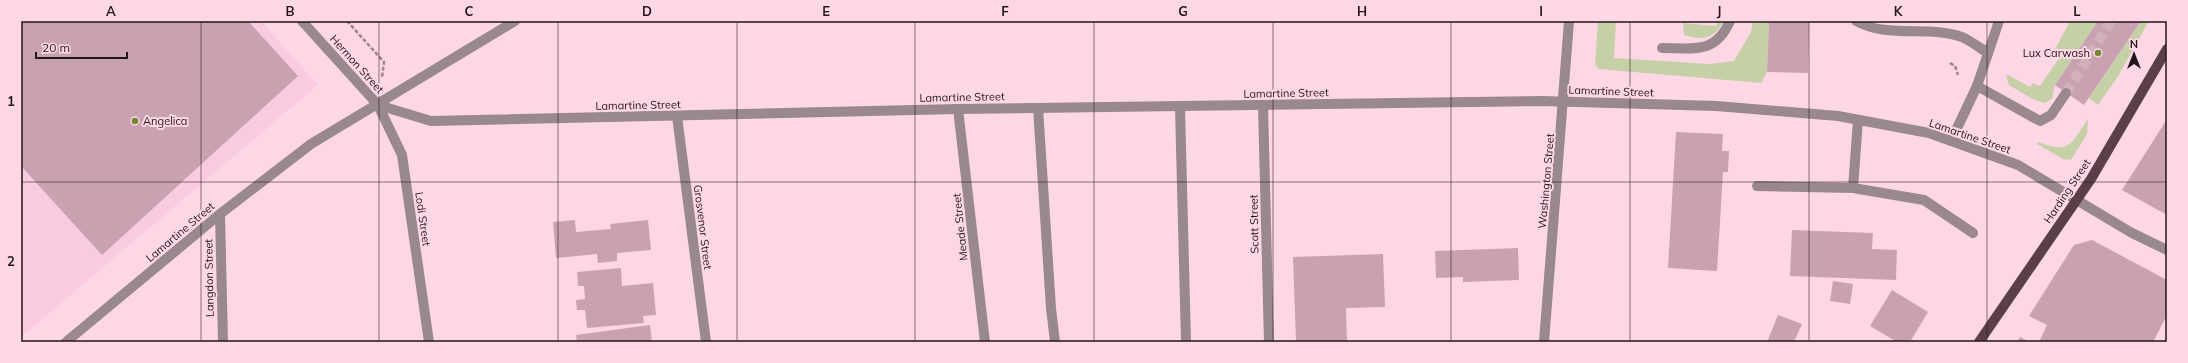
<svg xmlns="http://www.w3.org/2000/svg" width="2188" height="363" font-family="Mulish,sans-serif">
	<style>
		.built { fill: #facbde }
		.green { fill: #c6d0a6 }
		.building { fill: #c8a2b1 }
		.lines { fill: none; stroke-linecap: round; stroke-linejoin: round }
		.minor-tunnel { stroke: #d2b0bd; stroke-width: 10; stroke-dasharray: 10 5; stroke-linecap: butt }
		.path { stroke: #9e828d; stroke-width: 2.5; stroke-dasharray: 4 2; stroke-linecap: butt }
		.minor { stroke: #99888e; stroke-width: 10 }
		.major { stroke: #5a3f4a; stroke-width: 10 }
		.grid { fill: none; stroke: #23151b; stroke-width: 1; stroke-opacity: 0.55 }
		.poi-dot { fill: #778635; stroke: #fed7e6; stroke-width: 1.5 }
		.labels { text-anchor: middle; stroke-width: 4; stroke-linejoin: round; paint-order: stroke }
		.poi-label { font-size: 11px; fill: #23151b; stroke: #fed7e6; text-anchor: end }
		.street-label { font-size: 11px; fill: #23151b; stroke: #fed7e6 }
		.neatline { fill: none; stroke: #23151b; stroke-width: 1.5 }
		.grid-label { font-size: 13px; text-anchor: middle; font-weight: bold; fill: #23151b }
	</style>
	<rect width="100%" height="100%" fill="#fed7e6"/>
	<!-- built -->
	<path class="built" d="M 21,21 L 261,21 L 318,85 L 21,337 Z"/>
	<!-- green -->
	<g class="green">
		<path d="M 1598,21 L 1616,21 L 1614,58 L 1710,64 L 1734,61 L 1751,32 L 1753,21 L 1769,21 L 1767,72 L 1761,83 L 1599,69 L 1595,65 Z"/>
		<path d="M 1717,21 L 1724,21 C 1713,39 1704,41 1684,35 L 1683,23 L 1716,26 Z"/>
		<path d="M 2067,21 L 2098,21 L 2055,85 L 2052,99 L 2045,103 L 2034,100 L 2009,85 L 2006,76 L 2008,75 L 2030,87 L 2033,83 L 2040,86 L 2062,54 L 2055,49 L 2069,23 Z"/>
		<path d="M 2141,21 L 2149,21 L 2117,78 L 2098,105 L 2089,98 Z"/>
		<path d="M 2088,119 L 2087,134 L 2071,160 L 2063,159 L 2037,144 L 2038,142 C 2070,155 2071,143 2088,119 Z"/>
	</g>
	<!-- building -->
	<g class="building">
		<path d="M 21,21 L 248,21 L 298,76 L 102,255 L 21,166 Z"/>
		<path d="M 1769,21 L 1809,21 L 1808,73 L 1767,72 Z"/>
		<path d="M 2098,21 L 2141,21 L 2084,105 L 2055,85 Z"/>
		<path d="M 2167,119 L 2167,215 L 2122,190 Z"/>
		<path d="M 1676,132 L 1723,134 L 1722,151 L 1729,151 L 1728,172 L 1723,172 L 1717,271 L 1668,268 Z"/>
		<path d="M 575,220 L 576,232 L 611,229 L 610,224 L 648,220 L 651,250 L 617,253 L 617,261 L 598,263 L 597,254 L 556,258 L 553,222 Z"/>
		<path d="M 1792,230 L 1873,233 L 1872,249 L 1897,250 L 1896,280 L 1790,276 Z"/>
		<path d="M 2092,240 L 2167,280 L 2167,315 L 2153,342 L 2039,342 L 2047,325 L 2029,316 L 2074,245 Z"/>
		<path d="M 1518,248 L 1519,280 L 1463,282 L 1463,277 L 1436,278 L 1435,251 Z"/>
		<path d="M 1383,254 L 1385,307 L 1346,308 L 1347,342 L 1296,342 L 1293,257 Z"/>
		<path d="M 621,268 L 622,286 L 653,283 L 656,315 L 643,316 L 644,323 L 587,328 L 585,310 L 577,310 L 576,300 L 585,299 L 584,286 L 578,286 L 577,272 Z"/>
		<path d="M 1833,281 L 1853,284 L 1850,304 L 1830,301 Z"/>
		<path d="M 1892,290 L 1928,312 L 1910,342 L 1897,342 L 1870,326 Z"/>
		<path d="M 1778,315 L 1802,324 L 1794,342 L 1767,342 Z"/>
		<path d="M 650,325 L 652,342 L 577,342 L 576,335 Z"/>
		<path d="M 2020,337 L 2030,342 L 2017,342 Z"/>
	</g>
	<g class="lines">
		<!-- minor-tunnel -->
		<path class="minor-tunnel" d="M 2066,93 L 2111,21"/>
		<!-- path -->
		<g class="path">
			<path d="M 347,21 L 384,62 L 382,77"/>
			<path d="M 1950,63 L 1955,66 L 1958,75"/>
		</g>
		<!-- minor -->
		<g class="minor">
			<path d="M 302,21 L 378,105 L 402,155 L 429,342"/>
			<path d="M 1856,21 C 1888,39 1928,25 1962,37 C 1971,41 1980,48 1988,53"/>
			<path d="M 1662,48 C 1693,48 1715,55 1730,21"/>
			<path d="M 1977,86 L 2040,121 L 2051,115 L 2066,93"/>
			<path d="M 378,105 L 431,121 L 958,109 L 1541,101 L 1716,106 L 1838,116 L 1929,133 L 2018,165 L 2132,233 L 2167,250"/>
			<path d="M 1263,106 L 1269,342"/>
			<path d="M 1180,107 L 1186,342"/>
			<path d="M 1038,108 L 1051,308 L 1055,342"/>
			<path d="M 958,109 L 985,342"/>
			<path d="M 677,116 L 706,342"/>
			<path d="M 1951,141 L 1977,86 L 1999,21"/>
			<path d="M 1757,186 L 1853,188 L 1924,200 L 1973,233"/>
			<path d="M 1853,188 L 1858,120"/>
			<path d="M 220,214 L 223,342"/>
			<path d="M 66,342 L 220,214 L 311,144 L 515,21"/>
			<path d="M 1544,342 L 1569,21"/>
		</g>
		<!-- major -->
		<path class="major" d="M 1979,342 L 2091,179 L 2167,49"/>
	</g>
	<!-- grid -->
	<path class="grid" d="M 201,21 L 201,342M 379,21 L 379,342M 558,21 L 558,342M 737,21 L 737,342M 915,21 L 915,342M 1094,21 L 1094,342M 1273,21 L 1273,342M 1451,21 L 1451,342M 1630,21 L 1630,342M 1809,21 L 1809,342M 1987,21 L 1987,342M 21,182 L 2167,182"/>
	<!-- markers -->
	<g class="poi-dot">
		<circle cx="2098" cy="53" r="4"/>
		<circle cx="135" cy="121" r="4"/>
	</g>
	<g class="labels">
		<!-- poi labels -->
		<g class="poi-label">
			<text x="2090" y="57">Lux Carwash</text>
			<text x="143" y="125" text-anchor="start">Angelica</text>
		</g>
		<!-- street labels -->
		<g class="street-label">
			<text transform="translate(357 64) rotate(48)" y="4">Hermon Street</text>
			<text transform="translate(1611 91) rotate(2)" y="4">Lamartine Street</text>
			<text transform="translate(1286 93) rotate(-1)" y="4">Lamartine Street</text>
			<text transform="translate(962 97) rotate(-1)" y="4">Lamartine Street</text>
			<text transform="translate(638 105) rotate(-1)" y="4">Lamartine Street</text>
			<text transform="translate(1970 136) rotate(19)" y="4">Lamartine Street</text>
			<text transform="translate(1546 181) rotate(-85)" y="4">Washington Street</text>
			<text transform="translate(2067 191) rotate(-56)" y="4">Harding Street</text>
			<text transform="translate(423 219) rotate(82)" y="4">Lodi Street</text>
			<text transform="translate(1254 224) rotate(-91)" y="4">Scott Street</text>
			<text transform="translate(703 227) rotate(83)" y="4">Grosvenor Street</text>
			<text transform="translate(960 227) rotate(-96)" y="4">Meade Street</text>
			<text transform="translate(180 232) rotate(-40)" y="4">Lamartine Street</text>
			<text transform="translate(209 278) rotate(-91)" y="4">Langdon Street</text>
		</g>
	</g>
	<!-- border -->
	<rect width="2188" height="363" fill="none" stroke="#fed7e6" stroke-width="44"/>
	<!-- north arrow -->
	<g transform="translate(2134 54)" stroke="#fed7e6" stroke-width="3" paint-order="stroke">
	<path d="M0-3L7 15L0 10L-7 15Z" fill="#23151b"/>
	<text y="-6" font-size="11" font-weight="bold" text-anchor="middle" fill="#23151b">N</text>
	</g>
	<!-- scale -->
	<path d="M36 52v6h91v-6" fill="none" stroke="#23151b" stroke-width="2"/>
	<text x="42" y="52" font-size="12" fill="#23151b" stroke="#fed7e6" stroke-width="3" paint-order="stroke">20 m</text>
	<rect x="22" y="22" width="2144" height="319" class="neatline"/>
	<g class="grid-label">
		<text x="111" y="16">A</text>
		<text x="290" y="16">B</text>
		<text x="469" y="16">C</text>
		<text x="647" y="16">D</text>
		<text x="826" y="16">E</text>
		<text x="1005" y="16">F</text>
		<text x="1183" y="16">G</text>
		<text x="1362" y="16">H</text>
		<text x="1541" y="16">I</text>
		<text x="1719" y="16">J</text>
		<text x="1898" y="16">K</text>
		<text x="2077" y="16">L</text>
		<text x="11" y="106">1</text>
		<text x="11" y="266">2</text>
	</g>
</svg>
